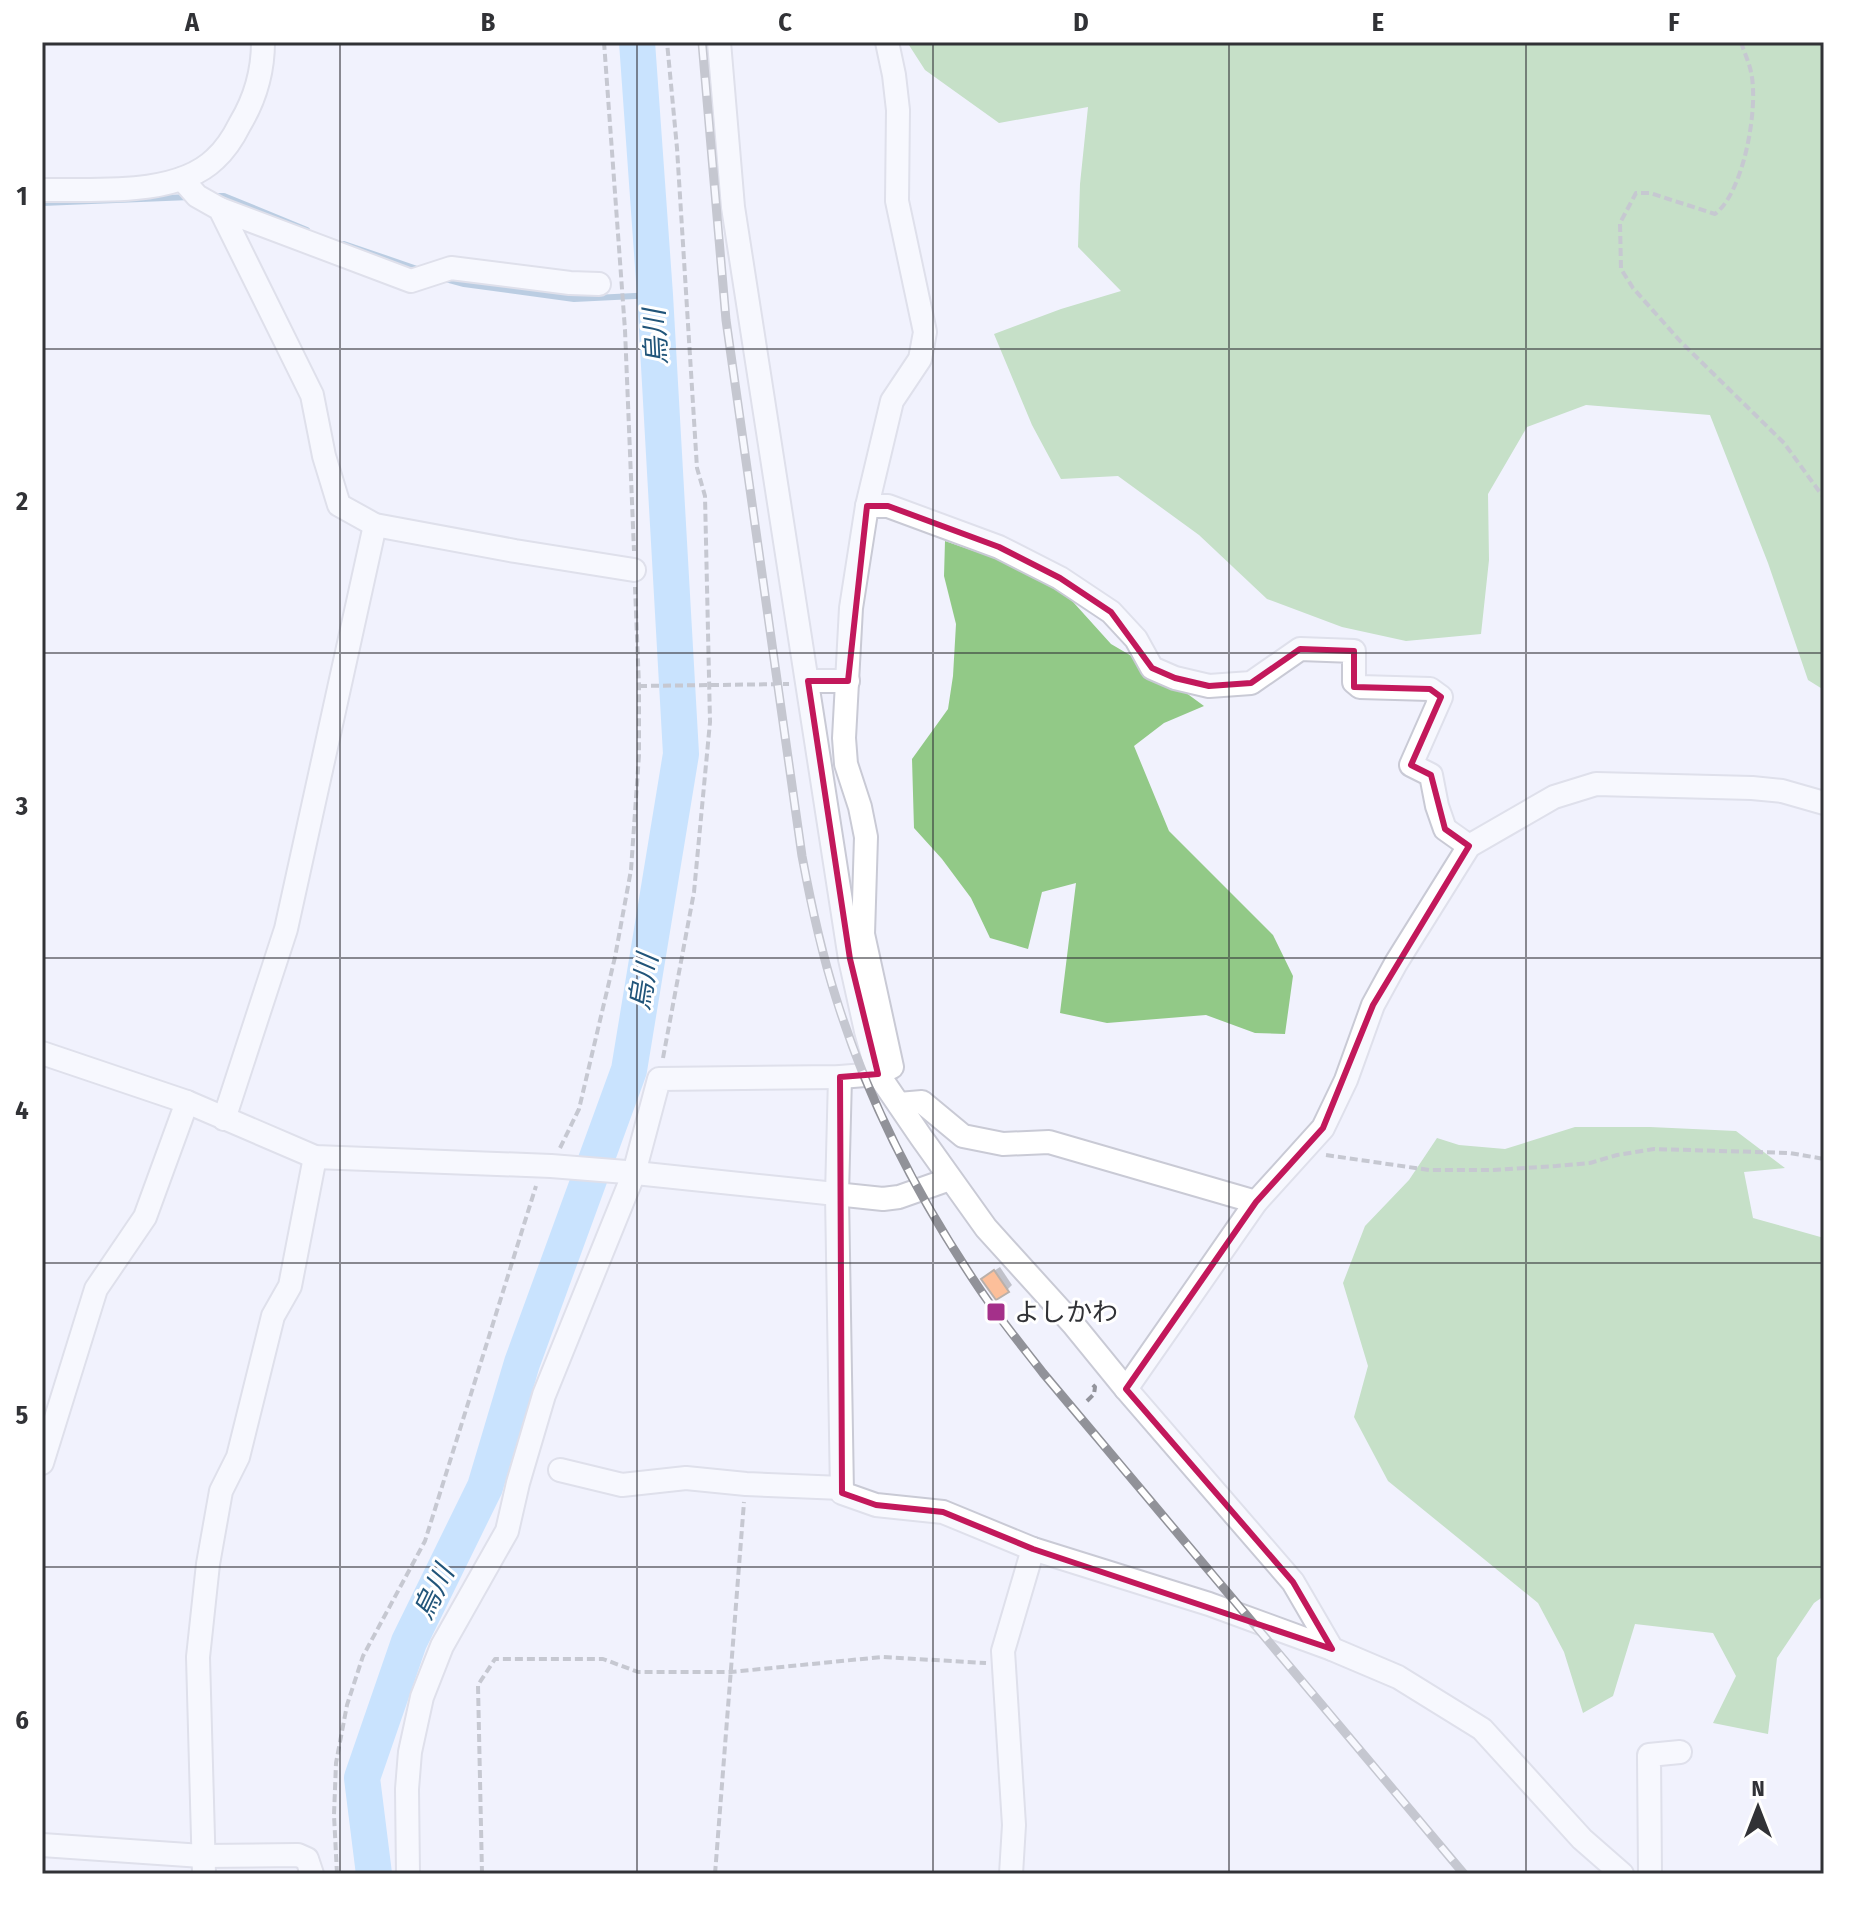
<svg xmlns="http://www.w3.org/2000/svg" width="1866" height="1916" font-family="'Fira Sans Condensed','Noto Sans JP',sans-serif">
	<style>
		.forest { fill: #92c987 }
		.shadow { fill: #0003 }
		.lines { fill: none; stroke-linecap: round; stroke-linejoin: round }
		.stream { stroke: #7aa1c2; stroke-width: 6 }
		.river { stroke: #99d0fe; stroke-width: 36 }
		.building { fill: #fcbf9a; stroke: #bab0aa; stroke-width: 2 }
		.minor-casing { stroke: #c9cad5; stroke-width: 26 }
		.path { stroke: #93949c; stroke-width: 4; stroke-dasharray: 8 4; stroke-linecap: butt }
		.minor { stroke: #fff; stroke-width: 22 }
		.rail-casing { stroke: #919299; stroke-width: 9 }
		.rail { stroke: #fff; stroke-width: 6; stroke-dasharray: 18; stroke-linecap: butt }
		.marked { fill: none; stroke: #c2185b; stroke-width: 6; stroke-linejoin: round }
		.grid { fill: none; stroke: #313236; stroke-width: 2; stroke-opacity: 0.55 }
		.poi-dot { fill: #a4308a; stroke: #fff; stroke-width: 3 }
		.labels { text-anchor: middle; stroke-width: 6; stroke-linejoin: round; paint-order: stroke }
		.poi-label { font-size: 26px; fill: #313236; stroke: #fff; text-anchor: start }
		.water-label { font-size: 28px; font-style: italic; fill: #21557a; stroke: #fff }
		.neatline { fill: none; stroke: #313236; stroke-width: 3 }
		.grid-label { font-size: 26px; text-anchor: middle; font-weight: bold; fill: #313236 }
	</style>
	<rect width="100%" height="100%" fill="#f1f2fd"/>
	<!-- forest -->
	<g class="forest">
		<path d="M 907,42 L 1824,42 L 1824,690 L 1808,680 L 1768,563 L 1710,415 L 1586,405 L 1527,427 L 1488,494 L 1489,560 L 1481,634 L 1406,641 L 1342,627 L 1267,599 L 1199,535 L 1118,476 L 1061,479 L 1032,425 L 994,334 L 1061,309 L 1121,291 L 1078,247 L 1080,184 L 1088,107 L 999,123 L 925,70 Z"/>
		<path d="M 945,541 L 1003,561 L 1065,593 L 1111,644 L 1152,668 L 1204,706 L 1164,723 L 1134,746 L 1169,831 L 1273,935 L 1293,976 L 1285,1034 L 1255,1033 L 1206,1015 L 1107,1023 L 1060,1013 L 1076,883 L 1042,892 L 1028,949 L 990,938 L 971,898 L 942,859 L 914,828 L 912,759 L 948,709 L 953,676 L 956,624 L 944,576 Z"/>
		<path d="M 1575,1127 L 1650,1127 L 1736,1131 L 1785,1168 L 1744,1172 L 1753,1218 L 1824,1238 L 1824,1596 L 1814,1603 L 1777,1658 L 1768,1734 L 1713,1723 L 1736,1676 L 1713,1633 L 1635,1624 L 1613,1696 L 1583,1713 L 1564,1652 L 1538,1603 L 1388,1481 L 1354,1417 L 1368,1366 L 1343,1283 L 1365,1226 L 1409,1180 L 1437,1138 L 1459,1145 L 1505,1149 Z"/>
	</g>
	<!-- shadow -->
	<path class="shadow" d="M 1000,1267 L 1012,1285 L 1007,1290 L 989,1274 Z"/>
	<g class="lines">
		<!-- stream -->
		<g class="stream">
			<path d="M 213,196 L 224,196 L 307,230"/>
			<path d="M 42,203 L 190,197"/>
			<path d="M 344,244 L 420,270"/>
			<path d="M 442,278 L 464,284 L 574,299 L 655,295"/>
		</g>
		<!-- river -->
		<path class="river" d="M 374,1874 L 362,1778 L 409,1642 L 485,1487 L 522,1363 L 629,1070 L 681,754 L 655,295 L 637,42"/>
	</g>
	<!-- building -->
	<path class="building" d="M 994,1270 L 1009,1292 L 996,1300 L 981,1279 Z"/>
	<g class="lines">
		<defs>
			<g id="minor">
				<path d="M 719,42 L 733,207 L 850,959 L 866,1031 L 878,1074 L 921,1137 L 986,1228 L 1073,1324 L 1126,1389 L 1293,1582 L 1332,1649 L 1398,1677 L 1482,1729 L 1582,1839 L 1622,1874"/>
				<path d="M 182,179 L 197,196 L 220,209 L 312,395 L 324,456 L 339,505 L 375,525 L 515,551 L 634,570"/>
				<path d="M 42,190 C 93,189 176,197 215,159 C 225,150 234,136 240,124 C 255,99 263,71 263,42"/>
				<path d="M 220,209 L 411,281 L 451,268 L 570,283 L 599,284"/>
				<path d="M 867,506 L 888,506 L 999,547 L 1060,578 L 1111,612 L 1136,639 L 1152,668 L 1175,678 L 1209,686 L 1251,683 L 1300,649 L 1354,651 L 1354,682 L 1360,687 L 1430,689 L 1441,697 L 1411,765 L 1431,775 L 1437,806 L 1445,829 L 1469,846"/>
				<path d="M 808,681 L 848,681"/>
				<path d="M 42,1053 L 187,1102 L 315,1157 L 551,1166 L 626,1172 L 883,1199 L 899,1197 L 950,1179"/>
				<path d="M 840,1077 L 837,1195 L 842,1493 L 876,1505 L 943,1512 L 1033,1549 L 1209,1604 L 1332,1649"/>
				<path d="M 899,1104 L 922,1102 L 963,1136 L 1003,1144 L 1049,1142 L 1256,1202"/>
				<path d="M 224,1119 L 286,929 L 375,525"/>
				<path d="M 1126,1389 L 1256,1202 L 1323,1128 L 1346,1080 L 1373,1005 L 1396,963 L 1469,846 L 1554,797 L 1596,784 L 1752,788 L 1782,791 L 1824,803"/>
				<path d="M 42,1463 L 96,1289 L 145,1217 L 187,1102"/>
				<path d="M 560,1470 L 622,1485 L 686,1478 L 746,1484 L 842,1488"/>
				<path d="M 42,1845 L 202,1856 L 298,1855 L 307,1859 L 312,1874"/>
				<path d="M 204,1874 L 198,1657 L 208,1564 L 221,1491 L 238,1457 L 273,1316 L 290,1286 L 315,1157"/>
				<path d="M 408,1874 L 407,1789 L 410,1752 L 422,1697 L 442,1646 L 507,1531 L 518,1483 L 544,1395 L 634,1173 L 659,1079 L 840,1077 L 878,1074 L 892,1067 L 863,934 L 866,837 L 860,807 L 846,764 L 844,738 L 851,608 L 867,506 L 892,401 L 920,359 L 925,332 L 897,201 L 898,110 L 894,75 L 887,42"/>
				<path d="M 1011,1874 L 1014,1825 L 1003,1651 L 1033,1549"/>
				<path d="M 1650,1874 L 1649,1755 L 1680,1752"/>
			</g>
		</defs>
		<!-- minor casing -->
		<use href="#minor" class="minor-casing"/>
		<!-- path -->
		<g class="path">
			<path d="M 604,42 L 625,330 L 634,551"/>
			<path d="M 1741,42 C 1744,52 1749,62 1751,72 C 1759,107 1744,192 1715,214 L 1650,193 L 1636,193 L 1620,223 L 1621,269 L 1633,288 L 1681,342 L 1784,443 L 1824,498"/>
			<path d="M 639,686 L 789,684"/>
			<path d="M 663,1058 L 694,892 L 710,722 L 705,496 L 697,468 L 677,148 L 667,42"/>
			<path d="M 560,1148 L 579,1109 L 615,957 L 631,870 L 639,755 L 639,686 L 635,587"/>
			<path d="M 1326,1155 L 1429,1170 L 1494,1170 L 1556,1166 L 1590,1163 L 1617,1155 L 1654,1149 L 1790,1153 L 1824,1159"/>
			<path d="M 1087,1401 L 1094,1394 L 1095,1387 L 1092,1384"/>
			<path d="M 337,1874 L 334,1815 L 336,1763 L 347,1705 L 363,1656 L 425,1541 L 536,1186"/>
			<path d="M 482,1874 L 478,1685 L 495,1659 L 603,1659 L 638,1672 L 731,1672 L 882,1657 L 986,1663"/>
			<path d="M 715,1874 L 744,1502"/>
		</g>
		<!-- minor -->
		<use href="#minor" class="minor"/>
		<defs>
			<path id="rail" d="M 702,42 L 726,320 L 802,856 C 811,904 821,951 836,998 C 868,1101 920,1201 981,1291 C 1000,1319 1022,1346 1043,1373 L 1464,1874"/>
		</defs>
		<!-- rail casing -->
		<use href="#rail" class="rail-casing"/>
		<!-- rail -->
		<use href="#rail" class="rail"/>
	</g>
	<!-- marked area -->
	<path d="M0 0H1866V1916H0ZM 867,506 L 888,506 L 999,547 L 1060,578 L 1111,612 L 1152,668 L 1175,678 L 1209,686 L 1251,683 L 1300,649 L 1354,651 L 1354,687 L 1430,689 L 1441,697 L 1411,765 L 1431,775 L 1445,829 L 1469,846 L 1373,1005 L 1323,1128 L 1256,1202 L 1126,1389 L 1293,1582 L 1332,1649 L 1033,1549 L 943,1512 L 876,1505 L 842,1493 L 840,1077 L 878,1074 L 850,959 L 808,681 L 848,681 Z" fill="#f1f2fd" fill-opacity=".55" fill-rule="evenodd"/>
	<path class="marked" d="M 867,506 L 888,506 L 999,547 L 1060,578 L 1111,612 L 1152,668 L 1175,678 L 1209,686 L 1251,683 L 1300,649 L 1354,651 L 1354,687 L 1430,689 L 1441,697 L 1411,765 L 1431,775 L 1445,829 L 1469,846 L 1373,1005 L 1323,1128 L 1256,1202 L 1126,1389 L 1293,1582 L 1332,1649 L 1033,1549 L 943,1512 L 876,1505 L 842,1493 L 840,1077 L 878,1074 L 850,959 L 808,681 L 848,681 Z"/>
	<!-- grid -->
	<path class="grid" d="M 340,42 L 340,1874M 637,42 L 637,1874M 933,42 L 933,1874M 1229,42 L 1229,1874M 1526,42 L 1526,1874M 42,349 L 1824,349M 42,653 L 1824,653M 42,958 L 1824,958M 42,1263 L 1824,1263M 42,1567 L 1824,1567"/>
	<!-- markers -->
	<rect class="poi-dot" x="986" y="1302" width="20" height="20" rx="4"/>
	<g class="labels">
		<!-- poi labels -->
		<g class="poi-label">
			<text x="1014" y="1321">よしかわ</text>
		</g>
		<!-- water labels -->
		<g class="water-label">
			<text transform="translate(655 337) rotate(-93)" y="10">烏川</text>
			<text transform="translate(643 982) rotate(-81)" y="10">烏川</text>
			<text transform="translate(433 1592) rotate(-64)" y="10">烏川</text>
		</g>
	</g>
	<!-- border -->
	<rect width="1866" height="1916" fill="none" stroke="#ffffff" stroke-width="88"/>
	<!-- north arrow -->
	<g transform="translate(1758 1808)" stroke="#ffffff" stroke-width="6" paint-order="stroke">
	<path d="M0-6L14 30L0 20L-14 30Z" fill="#313236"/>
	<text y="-12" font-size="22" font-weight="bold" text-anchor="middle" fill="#313236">N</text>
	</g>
	<rect x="44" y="44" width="1778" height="1828" class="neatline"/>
	<g class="grid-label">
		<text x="192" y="31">A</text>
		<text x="488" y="31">B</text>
		<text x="785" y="31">C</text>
		<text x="1081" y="31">D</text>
		<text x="1378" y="31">E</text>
		<text x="1674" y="31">F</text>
		<text x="22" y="205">1</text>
		<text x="22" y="510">2</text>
		<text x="22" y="815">3</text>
		<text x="22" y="1119">4</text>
		<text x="22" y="1424">5</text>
		<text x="22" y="1729">6</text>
	</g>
</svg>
